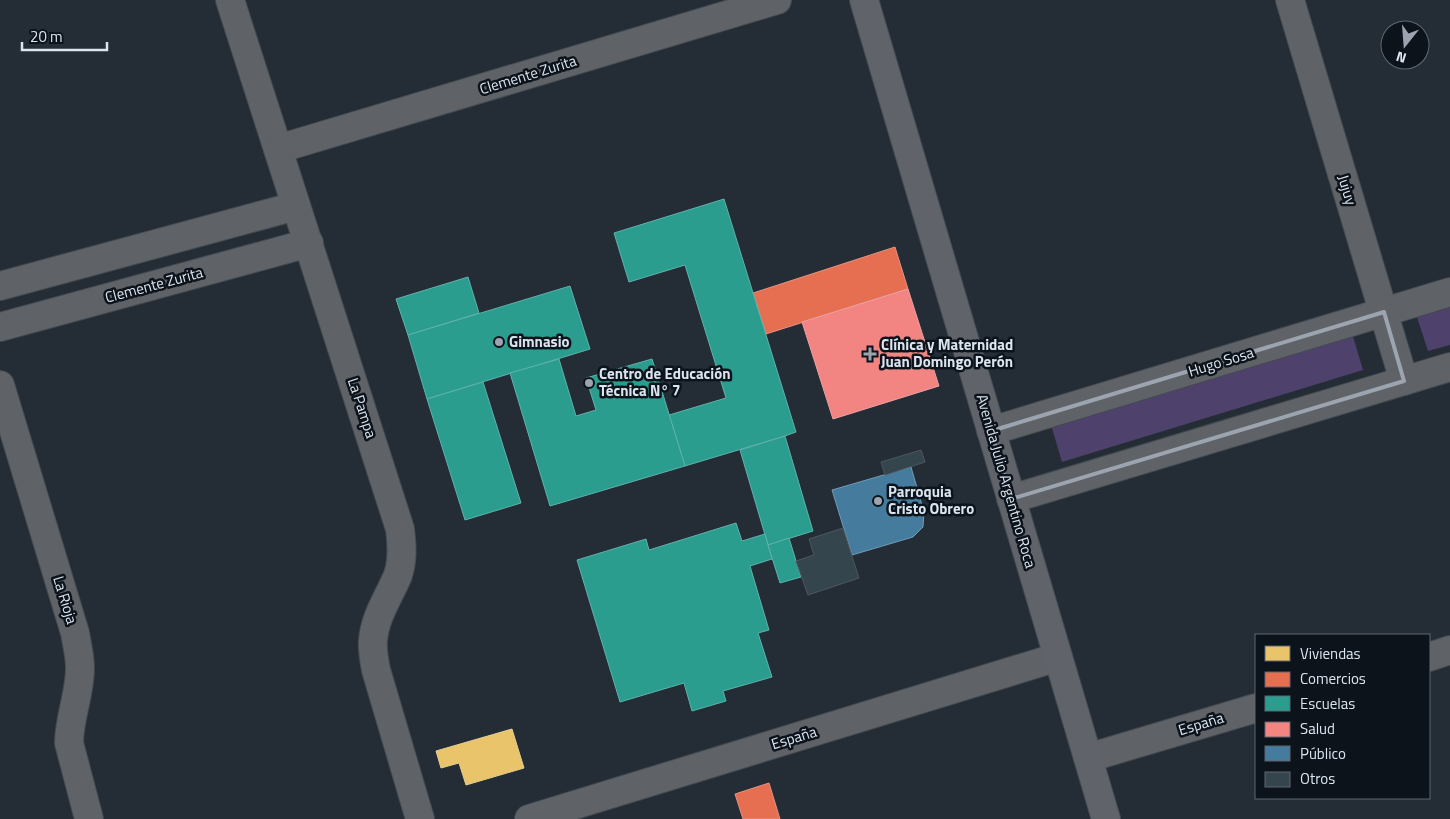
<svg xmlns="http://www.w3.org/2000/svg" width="1450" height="819" font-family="'Titillium Web',sans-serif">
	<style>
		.green { fill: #4e426c }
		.homes { fill: #e9c46a; stroke: #e5ce92 }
		.shops { fill: #e76f51; stroke: #e39281 }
		.schools { fill: #2a9d8f; stroke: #5fb3ac }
		.health { fill: #f28482; stroke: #eba1a3 }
		.public { fill: #457b9d; stroke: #729bb6 }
		.building { fill: #35454e; stroke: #4e565d }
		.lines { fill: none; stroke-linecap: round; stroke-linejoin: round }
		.street-casing { stroke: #434a51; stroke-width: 30 }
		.secondary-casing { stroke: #434a51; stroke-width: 30 }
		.street { stroke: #5f6266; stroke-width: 28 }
		.secondary { stroke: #60636a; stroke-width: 28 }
		.marked { fill: none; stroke: #9ba4af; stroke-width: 4; stroke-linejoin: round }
		.poi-dot { fill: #9ba4af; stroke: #0d131b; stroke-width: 2 }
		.labels { text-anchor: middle; stroke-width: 5; stroke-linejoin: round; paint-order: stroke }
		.street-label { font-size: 15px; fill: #dbe5f0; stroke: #0d131b }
		.poi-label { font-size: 15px; font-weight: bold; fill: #dbe5f0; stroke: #0d131b; text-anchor: start }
	</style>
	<rect width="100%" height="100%" fill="#242c35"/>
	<!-- green -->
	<g class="green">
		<path d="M 1450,304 L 1450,345 L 1428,351 L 1416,314 Z"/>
		<path d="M 1352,333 L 1363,370 L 1062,462 L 1051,425 Z"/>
	</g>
	<!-- homes -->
	<path class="homes" d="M 512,729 L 524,768 L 466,785 L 459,763 L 441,768 L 436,751 Z"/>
	<!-- shops -->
	<g class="shops">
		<path d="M 895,247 L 908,289 L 766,334 L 753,293 Z"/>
		<path d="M 769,783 L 780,819 L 743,819 L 735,794 Z"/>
	</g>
	<!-- schools -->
	<g class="schools">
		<path d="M 724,199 L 796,432 L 785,436 L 685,466 L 669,415 L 726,398 L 685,265 L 629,282 L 614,233 Z"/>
		<path d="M 468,277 L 479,313 L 408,335 L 396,299 Z"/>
		<path d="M 570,286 L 590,349 L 427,399 L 408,335 Z"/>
		<path d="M 559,359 L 576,416 L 596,410 L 586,378 L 652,359 L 685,466 L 550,506 L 510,373 Z"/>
		<path d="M 483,382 L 521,503 L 465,520 L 427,399 Z"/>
		<path d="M 785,436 L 813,531 L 768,545 L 740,450 Z"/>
		<path d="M 736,523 L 742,541 L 765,534 L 772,559 L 750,566 L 769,630 L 758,633 L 772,677 L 723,691 L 726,701 L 692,711 L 684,683 L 620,702 L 577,560 L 646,539 L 649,550 Z"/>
		<path d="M 789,538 L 801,577 L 780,583 L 768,545 Z"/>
	</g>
	<!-- health -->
	<path class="health" d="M 908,289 L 939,386 L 833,419 L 802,322 Z"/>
	<!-- public -->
	<path class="public" d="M 911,467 L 924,512 L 923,527 L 913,537 L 852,555 L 832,490 Z"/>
	<!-- building -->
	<g class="building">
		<path d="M 921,450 L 925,462 L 885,475 L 881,462 Z"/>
		<path d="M 843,528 L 859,578 L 808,595 L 796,561 L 814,555 L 809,539 Z"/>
	</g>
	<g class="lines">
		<defs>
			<g id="street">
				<path d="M 230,0 L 400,529 C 402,545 403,560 398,575 C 389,597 375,616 373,640 C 372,650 374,660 376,670 L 420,819"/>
				<path d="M 1290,0 L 1404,381"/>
				<path d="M 278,149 L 777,0"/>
				<path d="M 0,286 L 296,206"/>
				<path d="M 0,327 L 309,243"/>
				<path d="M 0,385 L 75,633 C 77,645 80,656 80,668 C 80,694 69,718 69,743 L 89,819"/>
				<path d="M 991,431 L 1450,292"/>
				<path d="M 1011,499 L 1450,367"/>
				<path d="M 1429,657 L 1450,650"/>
				<path d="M 1088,758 L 1256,708"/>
				<path d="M 529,819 L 1058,657"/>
			</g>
			<path id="secondary" d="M 864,0 L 1106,819"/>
		</defs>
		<!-- street casing -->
		<use href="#street" class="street-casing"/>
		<!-- secondary casing -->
		<use href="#secondary" class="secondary-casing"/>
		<!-- street -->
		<use href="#street" class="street"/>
		<!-- secondary -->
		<use href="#secondary" class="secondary"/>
	</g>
	<!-- marked area -->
	<path class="marked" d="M 1384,312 L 1404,381 L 1011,499 L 991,431 Z"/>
	<!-- markers -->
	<g class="poi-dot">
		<circle cx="499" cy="342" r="5"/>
		<path d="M867.5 346.5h5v5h5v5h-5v5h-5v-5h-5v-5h5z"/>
		<circle cx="589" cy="383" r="5"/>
		<circle cx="878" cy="501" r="5"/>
	</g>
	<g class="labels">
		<!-- street labels -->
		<g class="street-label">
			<text transform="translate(528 75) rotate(-17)" y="5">Clemente Zurita</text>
			<text transform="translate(1347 190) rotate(73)" y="5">Jujuy</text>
			<text transform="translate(154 285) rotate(-15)" y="5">Clemente Zurita</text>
			<text transform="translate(1221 362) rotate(-17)" y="5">Hugo Sosa</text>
			<text transform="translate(362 408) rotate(72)" y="5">La Pampa</text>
			<text transform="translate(1006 481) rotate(74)" y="5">Avenida Julio Argentino Roca</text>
			<text transform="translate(65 600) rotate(73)" y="5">La Rioja</text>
			<text transform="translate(1201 724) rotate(-17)" y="5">España</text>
			<text transform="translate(794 738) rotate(-17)" y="5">España</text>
		</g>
		<!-- poi labels -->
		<g class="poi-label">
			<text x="509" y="347">Gimnasio</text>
			<text x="881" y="350">Clínica y Maternidad<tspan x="881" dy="17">Juan Domingo Perón</tspan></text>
			<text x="599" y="379">Centro de Educación<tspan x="599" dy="17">Técnica N° 7</tspan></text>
			<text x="888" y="497">Parroquia<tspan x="888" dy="17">Cristo Obrero</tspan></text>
		</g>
	</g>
	<!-- legend -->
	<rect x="1255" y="634" width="175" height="165" fill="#0d131b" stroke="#5f6770"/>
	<rect x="1265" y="646" width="25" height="15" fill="#e9c46a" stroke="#5f6770"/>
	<text x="1300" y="659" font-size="15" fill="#dbe5f0">Viviendas</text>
	<rect x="1265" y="672" width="25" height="15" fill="#e76f51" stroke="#5f6770"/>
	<text x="1300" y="684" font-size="15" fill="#dbe5f0">Comercios</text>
	<rect x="1265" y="696" width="25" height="15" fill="#2a9d8f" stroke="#5f6770"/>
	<text x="1300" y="709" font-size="15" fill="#dbe5f0">Escuelas</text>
	<rect x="1265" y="722" width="25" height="15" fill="#f28482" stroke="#5f6770"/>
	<text x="1300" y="734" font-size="15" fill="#dbe5f0">Salud</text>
	<rect x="1265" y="746" width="25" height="15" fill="#457b9d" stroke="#5f6770"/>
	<text x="1300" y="759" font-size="15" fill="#dbe5f0">Público</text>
	<rect x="1265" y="772" width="25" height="15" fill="#35454e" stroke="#5f6770"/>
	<text x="1300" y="784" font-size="15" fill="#dbe5f0">Otros</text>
	<!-- north arrow -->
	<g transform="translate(1405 45) rotate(197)"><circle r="24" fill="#0d131b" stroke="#5f6770"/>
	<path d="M0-4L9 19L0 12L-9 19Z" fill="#9ba4af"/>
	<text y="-8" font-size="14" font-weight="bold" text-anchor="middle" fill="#dbe5f0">N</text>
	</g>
	<!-- scale -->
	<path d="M22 42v8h85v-8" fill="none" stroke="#dbe5f0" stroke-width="2.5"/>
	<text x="30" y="42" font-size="15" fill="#dbe5f0" stroke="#0d131b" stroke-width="4" paint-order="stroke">20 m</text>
</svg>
